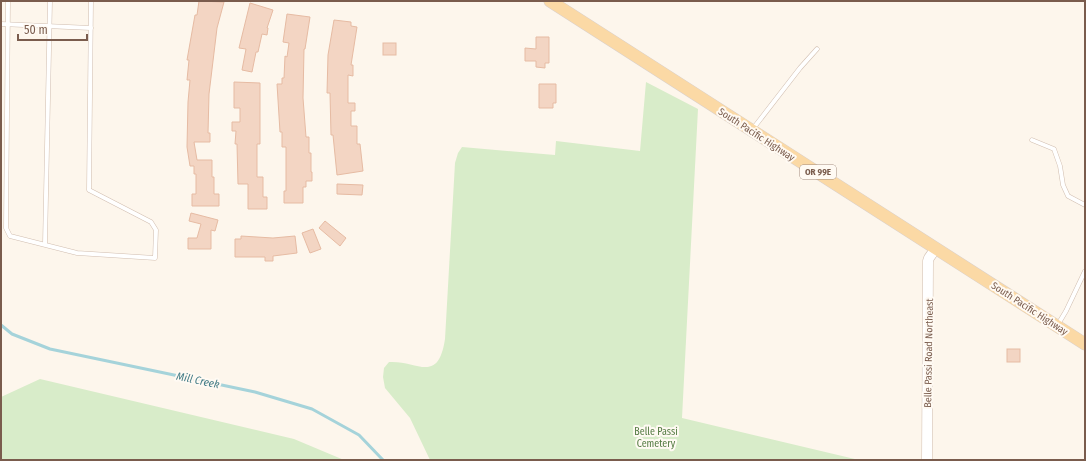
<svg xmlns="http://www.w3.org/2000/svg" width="1086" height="461" font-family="'Fira Sans Condensed',sans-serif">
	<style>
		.green { fill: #d8ecc9 }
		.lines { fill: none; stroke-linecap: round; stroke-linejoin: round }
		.stream { stroke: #a5d3da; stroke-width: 3 }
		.building { fill: #f3d5c3; stroke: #e6bba3 }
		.service-casing { stroke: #d1beb0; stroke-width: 5 }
		.tertiary-casing { stroke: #d1beb0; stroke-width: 11 }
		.primary-casing { stroke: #dad1cd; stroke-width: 13 }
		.service { stroke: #fff; stroke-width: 4 }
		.tertiary { stroke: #fff; stroke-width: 10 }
		.primary { stroke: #fbd9a5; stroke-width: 12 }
		.labels { text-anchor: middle; stroke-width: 4; stroke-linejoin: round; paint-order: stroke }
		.shield { fill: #fffaf3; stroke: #a28b7f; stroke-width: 1 }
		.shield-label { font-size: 9px; font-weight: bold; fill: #7a5c4d }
		.street-label { font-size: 10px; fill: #7a5c4d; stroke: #fffaf3 }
		.park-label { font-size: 10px; fill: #537a41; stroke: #fffaf3 }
		.water-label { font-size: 11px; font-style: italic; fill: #437c86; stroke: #fffaf3 }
	</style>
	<rect width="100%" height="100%" fill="#fdf6ec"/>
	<!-- green -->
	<g class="green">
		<path d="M 646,82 L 698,109 L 682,418 L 859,460 L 430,460 L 410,418 L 385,388 L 383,377 L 384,368 L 389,362 C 417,360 438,385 445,339 L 455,163 L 458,153 L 462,147 L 555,155 L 556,141 L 640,151 Z"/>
		<path d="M 40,379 L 294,439 L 344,460 L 1,460 L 1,397 Z"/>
	</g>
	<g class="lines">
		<!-- stream -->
		<path class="stream" d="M 1,325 L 12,334 L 50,349 L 255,392 L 312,409 L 359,435 L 383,460"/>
	</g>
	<!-- building -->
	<g class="building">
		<path d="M 199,1 L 224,2 L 217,28 L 209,94 L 208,133 L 210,133 L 210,142 L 194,142 L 197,160 L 212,160 L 212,177 L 214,177 L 214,194 L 219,194 L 219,206 L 192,206 L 192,194 L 196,194 L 196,174 L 194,174 L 194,166 L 190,166 L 187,147 L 188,102 L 190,80 L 187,80 L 189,60 L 187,60 L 195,15 L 197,15 Z"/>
		<path d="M 250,3 L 273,10 L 267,28 L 268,28 L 267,35 L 262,34 L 258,52 L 256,52 L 252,72 L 242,70 L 246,49 L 239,48 Z"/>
		<path d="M 287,14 L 310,17 L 305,49 L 304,49 L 303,98 L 306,137 L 309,137 L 309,153 L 311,153 L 311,172 L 312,172 L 312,181 L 306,181 L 306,187 L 303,187 L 303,203 L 284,203 L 284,191 L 286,191 L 286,147 L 282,147 L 282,132 L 280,132 L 277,84 L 282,84 L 282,78 L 284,78 L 285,56 L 287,57 L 289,43 L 283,42 Z"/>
		<path d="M 334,20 L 351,22 L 351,26 L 357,27 L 351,65 L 353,65 L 353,76 L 348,75 L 348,103 L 355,103 L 355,111 L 351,111 L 351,126 L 357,126 L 357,144 L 360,144 L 363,171 L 337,175 L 333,135 L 331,135 L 330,93 L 327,93 L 328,55 Z"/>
		<path d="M 536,37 L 549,37 L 549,63 L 545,63 L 545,68 L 536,67 L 536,61 L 525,61 L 525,48 L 536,49 Z"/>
		<rect x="383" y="43" width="13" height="12"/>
		<path d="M 234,82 L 260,83 L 260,144 L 257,144 L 257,177 L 263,177 L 263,197 L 267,197 L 267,209 L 248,209 L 248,184 L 238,184 L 237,144 L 235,144 L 236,131 L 232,131 L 232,122 L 240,122 L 240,108 L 234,108 Z"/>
		<path d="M 539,84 L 556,84 L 556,103 L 553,103 L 553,108 L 539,108 Z"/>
		<path d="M 337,184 L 363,185 L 362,195 L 337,194 Z"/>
		<path d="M 191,213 L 218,220 L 215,231 L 211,230 L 211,249 L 188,249 L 188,238 L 197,238 L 201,224 L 189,221 Z"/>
		<path d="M 325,221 L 346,238 L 340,246 L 319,228 Z"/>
		<path d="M 313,229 L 321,249 L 310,253 L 302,233 Z"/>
		<path d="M 241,236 L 273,238 L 295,236 L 297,253 L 273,256 L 273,261 L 265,261 L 265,257 L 235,257 L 235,239 L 241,239 Z"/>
		<rect x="1007" y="349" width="13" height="13"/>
	</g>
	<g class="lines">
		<defs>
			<g id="service">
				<path d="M 8,1 L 6,228 L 10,236 L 77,253 L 155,258 L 156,230 L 151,222 L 89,190 L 91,1"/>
				<path d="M 1,24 L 91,28"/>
				<path d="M 752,130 L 800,68 L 817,49"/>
				<path d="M 1032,140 L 1054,149 L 1060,166 L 1063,185 L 1068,196 L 1085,205"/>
				<path d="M 45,244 L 50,1"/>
				<path d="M 1057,326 L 1066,311 L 1085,271"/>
			</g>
			<path id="tertiary" d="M 927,460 L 928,261 L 929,258 L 936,248"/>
			<path id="primary" d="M 550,1 L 1085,344"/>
		</defs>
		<!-- service casing -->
		<use href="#service" class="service-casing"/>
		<!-- tertiary casing -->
		<use href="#tertiary" class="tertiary-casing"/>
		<!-- primary casing -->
		<use href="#primary" class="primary-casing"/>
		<!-- service -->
		<use href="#service" class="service"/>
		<!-- tertiary -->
		<use href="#tertiary" class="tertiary"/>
		<!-- primary -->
		<use href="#primary" class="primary"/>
	</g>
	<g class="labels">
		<!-- shield labels -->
		<rect class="shield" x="800" y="165" width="36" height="14" rx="3"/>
		<g class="shield-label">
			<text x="818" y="175">OR 99E</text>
		</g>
		<!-- street labels -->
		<g class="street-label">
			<text transform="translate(757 134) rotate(33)" y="4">South Pacific Highway</text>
			<text transform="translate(1030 308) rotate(33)" y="4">South Pacific Highway</text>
			<text transform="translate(928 353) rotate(-89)" y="4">Belle Passi Road Northeast</text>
		</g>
		<!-- park labels -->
		<g class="park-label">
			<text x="656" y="435">Belle Passi<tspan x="656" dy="12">Cemetery</tspan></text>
		</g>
		<!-- water labels -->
		<g class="water-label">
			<text transform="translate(198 380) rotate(12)" y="4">Mill Creek</text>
		</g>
	</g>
	<!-- border -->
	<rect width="1086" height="461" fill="none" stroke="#7a5c4d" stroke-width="4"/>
	<!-- scale -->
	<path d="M18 34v6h69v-6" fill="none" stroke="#7a5c4d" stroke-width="2"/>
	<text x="24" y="34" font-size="12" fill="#7a5c4d" stroke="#fffaf3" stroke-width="3" paint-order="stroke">50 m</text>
</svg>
